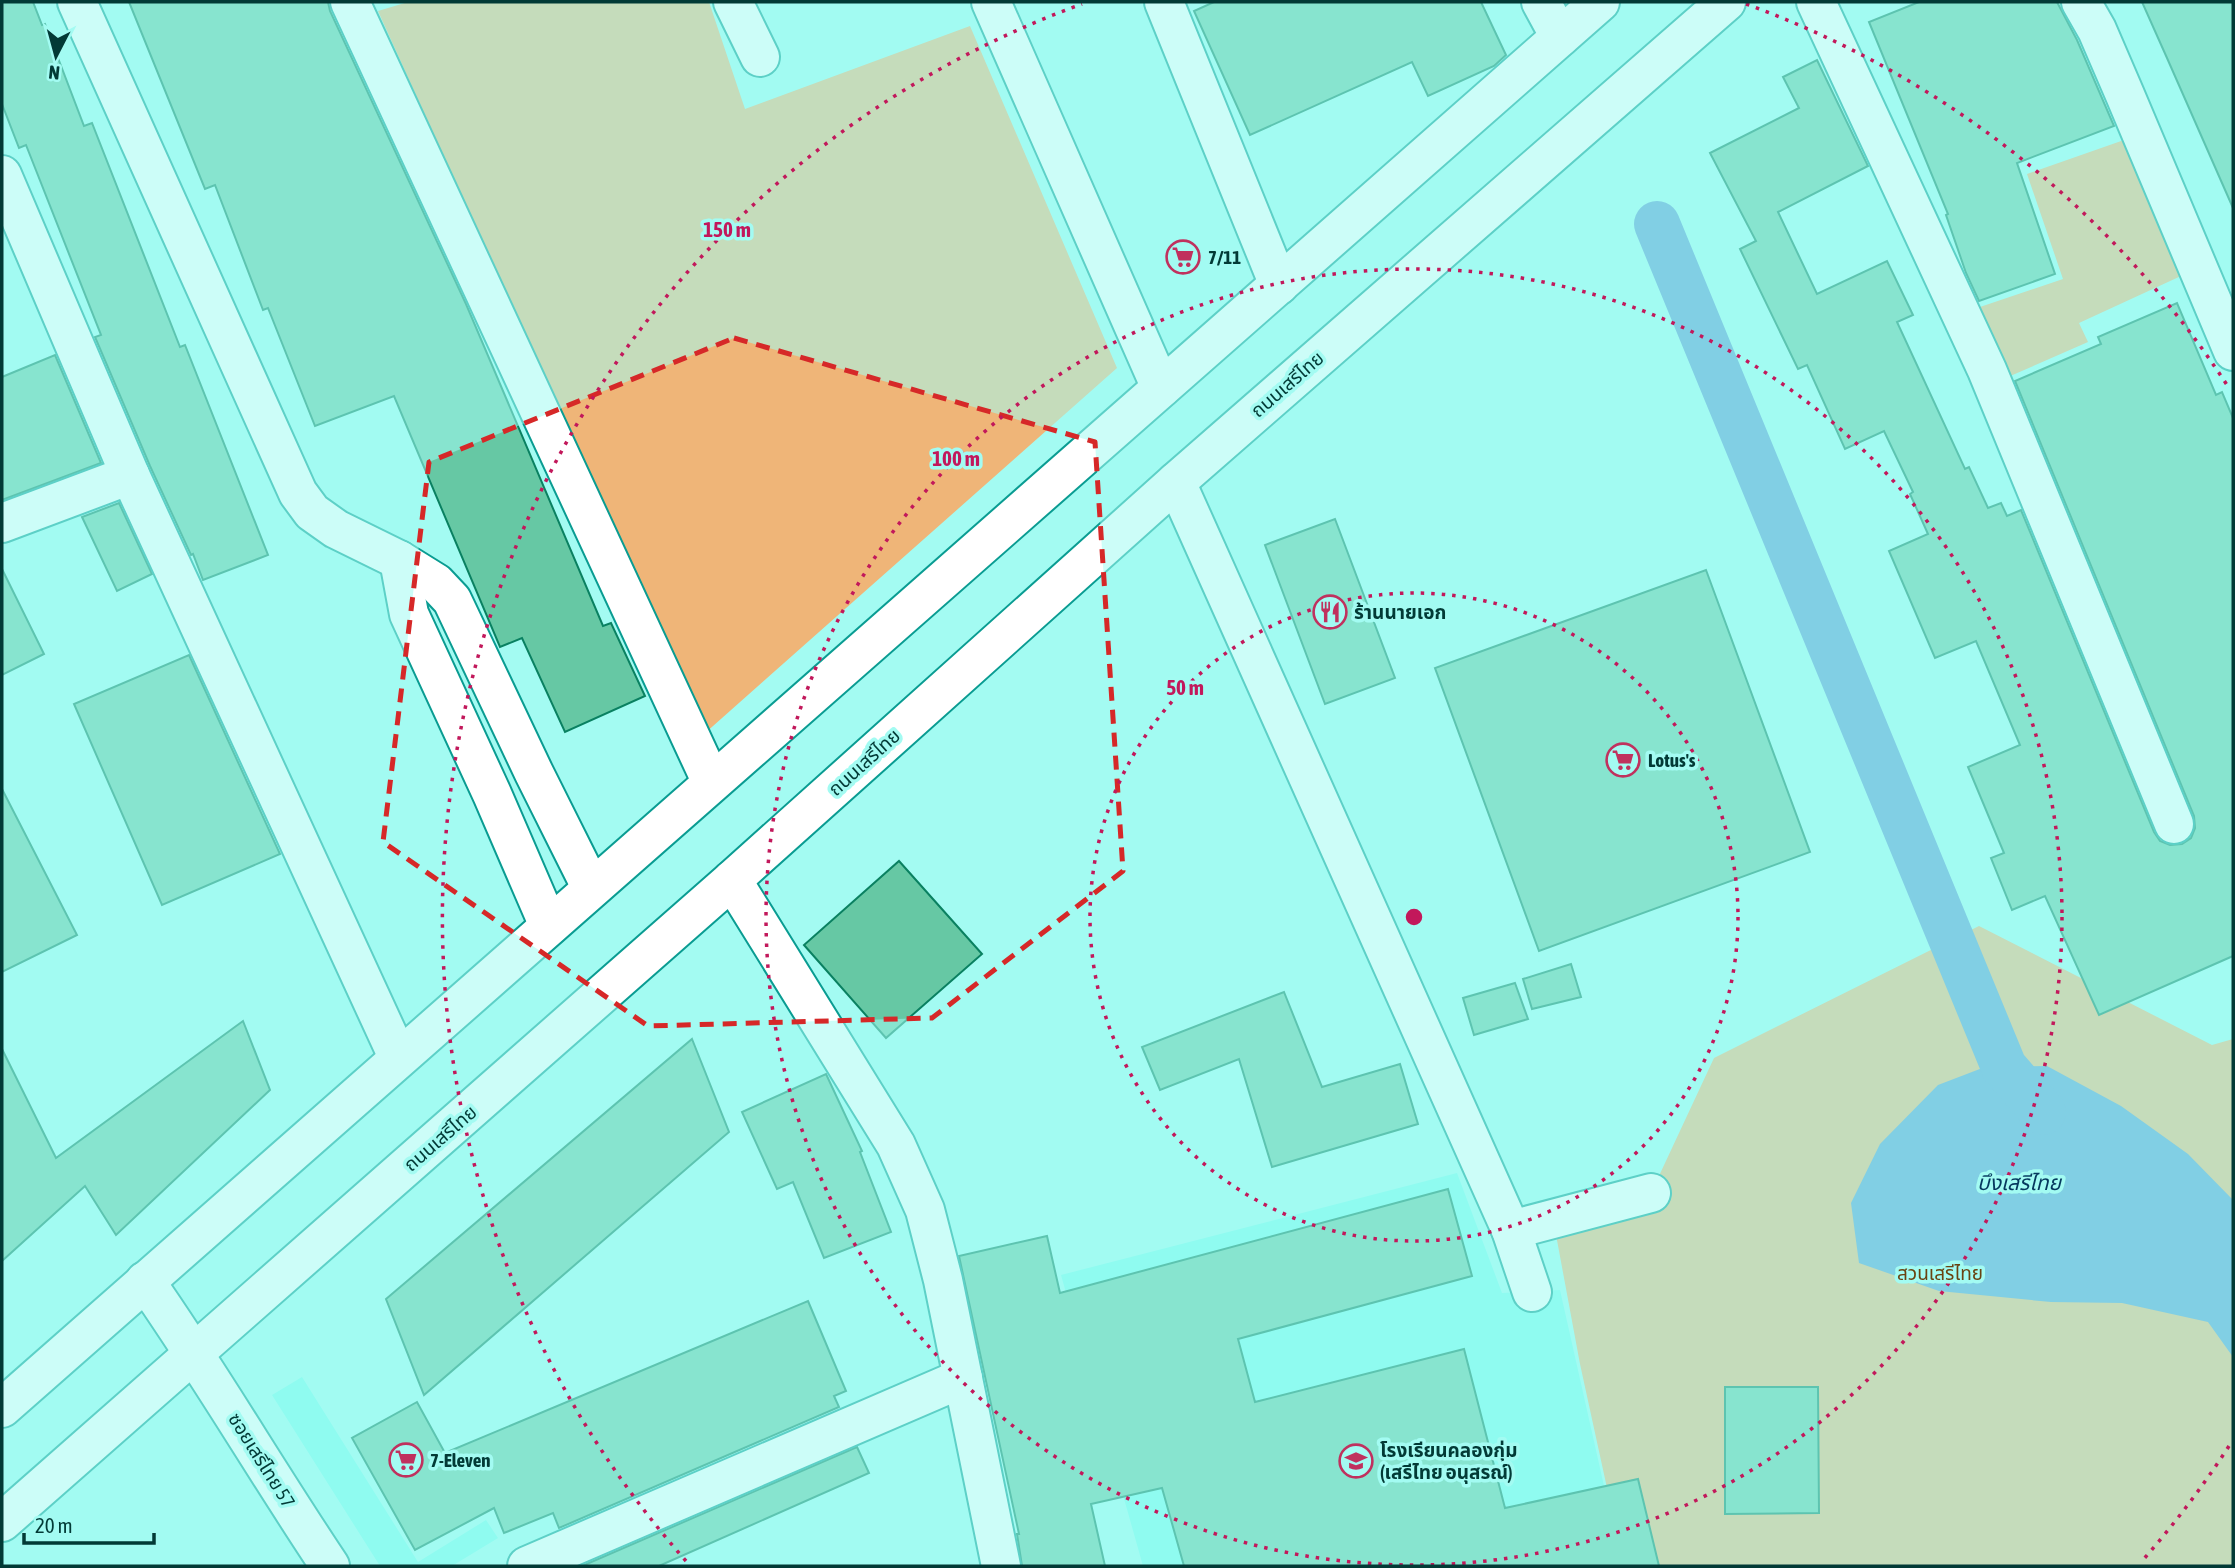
<svg xmlns="http://www.w3.org/2000/svg" width="2235" height="1568" font-family="'Asap Condensed','Noto Sans Thai',sans-serif">
	<style>
		.built { fill: #78fbee }
		.green { fill: #efb578 }
		.water { fill: #5a99d2 }
		.lines { fill: none; stroke-linecap: round; stroke-linejoin: round }
		.canal { stroke: #5a99d2; stroke-width: 46 }
		.building { fill: #66c8a4; stroke: #0a8161; stroke-width: 2 }
		.street-casing { stroke: #0a9c92; stroke-width: 42 }
		.secondary-casing { stroke: #0a9c92; stroke-width: 42 }
		.street { stroke: #fff; stroke-width: 38 }
		.secondary { stroke: #fff; stroke-width: 38 }
		.marked { fill: none; stroke: #d62828; stroke-width: 5; stroke-dasharray: 14 9; stroke-linejoin: round }
		.ring { fill: none; stroke: #c2185b; stroke-width: 3.5; stroke-dasharray: 3.5 7 }
		.labels { text-anchor: middle; stroke-width: 7; stroke-linejoin: round; paint-order: stroke }
		.poi-label { font-size: 19px; font-weight: bold; fill: #023a36; stroke: #a3fbf2; text-anchor: start }
		.street-label { font-size: 19px; fill: #023a36; stroke: #a3fbf2 }
		.park-label { font-size: 19px; fill: #6a4311; stroke: #a3fbf2 }
		.water-label { font-size: 21px; font-style: italic; fill: #06385e; stroke: #a3fbf2 }
		.centre { fill: #c2185b; stroke: #a3fbf2; stroke-width: 3.5 }
		.ring-label { font-size: 21px; text-anchor: middle; font-weight: bold; fill: #c2185b; stroke: #a3fbf2; stroke-width: 7; stroke-linejoin: round; paint-order: stroke }
	</style>
	<rect width="100%" height="100%" fill="#a3fbf2"/>
	<!-- built -->
	<g class="built">
		<path d="M 1457,1173 L 1502,1293 L 1560,1290 L 1622,1566 L 1143,1566 L 1061,1275 Z"/>
		<path d="M 302,1377 L 418,1562 L 486,1520 L 498,1538 L 452,1566 L 380,1566 L 272,1395 Z"/>
	</g>
	<!-- green -->
	<g class="green">
		<path d="M 408,2 L 709,2 L 745,109 L 970,26 L 1117,368 L 704,734 L 378,11 Z"/>
		<path d="M 2124,140 L 2181,276 L 2079,323 L 2088,342 L 2008,377 L 1980,307 L 2063,279 L 2027,174 Z"/>
		<path d="M 1979,926 L 2212,1045 L 2233,1039 L 2233,1566 L 1624,1566 L 1580,1364 L 1554,1224 L 1651,1193 L 1714,1058 Z"/>
	</g>
	<!-- water -->
	<path class="water" d="M 2047,1066 L 2121,1106 L 2188,1154 L 2233,1200 L 2233,1357 L 2208,1322 L 2122,1303 L 2051,1302 L 1939,1291 L 1859,1263 L 1851,1203 L 1880,1144 L 1938,1085 L 1985,1067 Z"/>
	<g class="lines">
		<!-- canal -->
		<path class="canal" d="M 1657,224 L 2004,1067 L 2043,1112"/>
	</g>
	<!-- building -->
	<g class="building">
		<path d="M 2,2 L 33,2 L 42,25 L 45,24 L 84,126 L 92,123 L 180,347 L 185,345 L 268,555 L 203,580 L 193,554 L 191,555 L 150,466 L 95,337 L 101,335 L 26,145 L 19,148 L 2,104 Z"/>
		<path d="M 129,2 L 328,2 L 330,11 L 466,304 L 603,626 L 611,623 L 645,696 L 565,732 L 522,638 L 500,647 L 394,396 L 315,426 L 268,308 L 263,310 L 215,185 L 205,189 Z"/>
		<path d="M 1214,2 L 1481,2 L 1506,55 L 1494,66 L 1428,96 L 1412,62 L 1250,135 L 1194,11 Z"/>
		<path d="M 1919,2 L 2057,2 L 2077,40 L 2114,126 L 2017,163 L 2055,274 L 1979,301 L 1966,273 L 1946,215 L 1948,214 L 1869,22 Z"/>
		<path d="M 2142,2 L 2233,2 L 2233,208 L 2167,58 Z"/>
		<path d="M 1817,60 L 1868,166 L 1778,212 L 1817,294 L 1887,261 L 1913,315 L 1897,322 L 1965,469 L 1969,467 L 1988,508 L 2001,503 L 2007,516 L 2021,510 L 2154,832 L 2160,841 L 2170,845 L 2182,844 L 2191,838 L 2195,828 L 2194,816 L 2015,381 L 2101,344 L 2098,337 L 2177,303 L 2216,395 L 2222,392 L 2233,418 L 2233,956 L 2099,1015 L 2045,896 L 2012,910 L 1991,858 L 2004,853 L 1968,767 L 2020,745 L 1976,641 L 1935,658 L 1889,551 L 1928,534 L 1910,494 L 1913,492 L 1884,431 L 1845,449 L 1807,365 L 1798,369 L 1740,249 L 1756,241 L 1710,153 L 1799,108 L 1783,77 Z"/>
		<path d="M 55,355 L 101,463 L 2,500 L 2,377 Z"/>
		<path d="M 119,503 L 152,574 L 117,591 L 82,517 Z"/>
		<path d="M 1335,519 L 1395,678 L 1325,704 L 1265,545 Z"/>
		<path d="M 2,569 L 44,654 L 2,675 Z"/>
		<path d="M 1706,570 L 1810,852 L 1539,951 L 1435,668 Z"/>
		<path d="M 189,655 L 280,854 L 162,905 L 74,704 Z"/>
		<path d="M 2,789 L 77,935 L 2,972 Z"/>
		<path d="M 899,861 L 982,954 L 886,1038 L 804,945 Z"/>
		<path d="M 1571,964 L 1581,997 L 1532,1009 L 1523,979 Z"/>
		<path d="M 1515,983 L 1528,1019 L 1474,1035 L 1463,998 Z"/>
		<path d="M 1284,992 L 1322,1087 L 1400,1064 L 1418,1124 L 1272,1167 L 1239,1059 L 1160,1090 L 1142,1047 Z"/>
		<path d="M 243,1021 L 270,1090 L 116,1235 L 85,1186 L 2,1261 L 2,1049 L 56,1158 Z"/>
		<path d="M 692,1039 L 729,1132 L 424,1395 L 386,1299 Z"/>
		<path d="M 826,1074 L 862,1151 L 860,1152 L 891,1232 L 824,1258 L 793,1182 L 777,1189 L 742,1112 Z"/>
		<path d="M 1448,1189 L 1472,1276 L 1238,1339 L 1255,1402 L 1464,1349 L 1505,1508 L 1638,1479 L 1659,1566 L 1184,1566 L 1162,1488 L 1091,1504 L 1105,1566 L 1022,1566 L 1017,1534 L 1019,1534 L 959,1256 L 1047,1236 L 1060,1293 Z"/>
		<path d="M 808,1301 L 846,1391 L 834,1396 L 839,1407 L 559,1528 L 553,1513 L 504,1533 L 494,1508 L 415,1550 L 352,1438 L 417,1402 L 445,1453 Z"/>
		<path d="M 1725,1387 L 1818,1387 L 1819,1513 L 1725,1514 Z"/>
		<path d="M 857,1447 L 869,1473 L 659,1566 L 582,1566 Z"/>
	</g>
	<g class="lines">
		<defs>
			<g id="street">
				<path d="M 77,2 L 298,493 L 312,512 L 336,529 L 399,560 L 436,583 L 452,600 L 534,773 L 591,887"/>
				<path d="M 350,2 L 711,781"/>
				<path d="M 733,2 L 760,57"/>
				<path d="M 991,2 L 1161,388"/>
				<path d="M 1164,2 L 1279,285"/>
				<path d="M 1541,2 L 1560,37"/>
				<path d="M 1816,2 L 1987,370 L 2174,824"/>
				<path d="M 2081,2 L 2097,30 L 2125,95 L 2233,351"/>
				<path d="M 2,175 L 130,475 L 398,1057"/>
				<path d="M 1176,482 L 1511,1230 L 1532,1292"/>
				<path d="M 2,523 L 130,475"/>
				<path d="M 399,560 L 409,614 L 492,794 L 549,926"/>
				<path d="M 732,880 L 896,1145 L 925,1210 L 943,1280 L 1001,1566"/>
				<path d="M 1511,1230 L 1651,1193"/>
				<path d="M 145,1281 C 210,1374 267,1472 330,1566"/>
				<path d="M 527,1566 L 963,1378"/>
			</g>
			<g id="secondary">
				<path d="M 2,1408 L 1600,2"/>
				<path d="M 2,1522 L 732,880 L 1176,482 L 1726,2"/>
			</g>
		</defs>
		<!-- street casing -->
		<use href="#street" class="street-casing"/>
		<!-- secondary casing -->
		<use href="#secondary" class="secondary-casing"/>
		<!-- street -->
		<use href="#street" class="street"/>
		<!-- secondary -->
		<use href="#secondary" class="secondary"/>
	</g>
	<!-- marked area -->
	<path d="M0 0H2235V1568H0ZM 734,338 L 1095,442 L 1123,871 L 932,1018 L 648,1026 L 383,842 L 429,462 Z" fill="#a3fbf2" fill-opacity=".55" fill-rule="evenodd"/>
	<path class="marked" d="M 734,338 L 1095,442 L 1123,871 L 932,1018 L 648,1026 L 383,842 L 429,462 Z"/>
	<!-- distance rings -->
	<g class="ring">
		<circle cx="1414" cy="917" r="324"/>
		<circle cx="1414" cy="917" r="648"/>
		<path d="M2229 1446A972 972 0 0 1 2142 1561M686 1561A972 972 0 0 1 1082 4M1746 4A972 972 0 0 1 2229 388"/>
	</g>
	<!-- icons -->
	<defs>
		<symbol id="supermarket-ring" viewBox="-11 -11 22 22"><circle r="9.5" fill="#a3fbf2" stroke="#c0315e" stroke-width="1.5"/><path d="M-6-5.5h2.5l.6 2H6L4.5 2H-2.5L-4.4-4H-6ZM-1.5 3.2a1.3 1.3 0 1 0 .1 0ZM3 3.2a1.3 1.3 0 1 0 .1 0Z" fill="#c0315e"/></symbol>
		<symbol id="restaurant-ring" viewBox="-11 -11 22 22"><circle r="9.5" fill="#a3fbf2" stroke="#c0315e" stroke-width="1.5"/><path d="M-5-6h1v4h1v-4h1v4h1v-4h1v5L-1.5 .5V6h-2V.5L-5-1ZM5-6V6H3V1.5H1.5Q1.5-4 5-6Z" fill="#c0315e"/></symbol>
		<symbol id="school-ring" viewBox="-11 -11 22 22"><circle r="9.5" fill="#a3fbf2" stroke="#c0315e" stroke-width="1.5"/><path d="M0-5L7-2L0 1L-7-2ZM-4 1L0 2.5L4 1V4Q0 6-4 4Z" fill="#c0315e"/></symbol>
	</defs>
	<g fill-rule="evenodd">
		<use href="#supermarket-ring" x="1164" y="238" width="38" height="38"/>
		<use href="#restaurant-ring" x="1311" y="593" width="38" height="38"/>
		<use href="#supermarket-ring" x="1604" y="741" width="38" height="38"/>
		<use href="#supermarket-ring" x="387" y="1441" width="38" height="38"/>
		<use href="#school-ring" x="1337" y="1442" width="38" height="38"/>
	</g>
	<g class="labels">
		<!-- poi labels -->
		<g class="poi-label">
			<text x="1208" y="264">7/11</text>
			<text x="1354" y="619">ร้านนายเอก</text>
			<text x="1648" y="767">Lotus's</text>
			<text x="1380" y="1457">โรงเรียนคลองกุ่ม<tspan x="1380" dy="22">(เสรีไทย อนุสรณ์)</tspan></text>
			<text x="430" y="1467">7-Eleven</text>
		</g>
		<!-- street labels -->
		<g class="street-label">
			<text transform="translate(1287 384) rotate(-41)" y="7">ถนนเสรีไทย</text>
			<text transform="translate(864 762) rotate(-42)" y="7">ถนนเสรีไทย</text>
			<text transform="translate(440 1138) rotate(-41)" y="7">ถนนเสรีไทย</text>
			<text transform="translate(262 1460) rotate(58)" y="7">ซอยเสรีไทย 57</text>
		</g>
		<!-- park labels -->
		<g class="park-label">
			<text x="1940" y="1280">สวนเสรีไทย</text>
		</g>
		<!-- water labels -->
		<g class="water-label">
			<text x="2019" y="1190">บึงเสรีไทย</text>
		</g>
	</g>
	<circle cx="1414" cy="917" r="10" class="centre"/>
	<g class="ring-label">
		<text x="727" y="237">150 m</text>
		<text x="956" y="466">100 m</text>
		<text x="1185" y="695">50 m</text>
	</g>
	<!-- border -->
	<rect width="2235" height="1568" fill="none" stroke="#023a36" stroke-width="7"/>
	<!-- north arrow -->
	<g transform="translate(56 56) rotate(186)" stroke="#a3fbf2" stroke-width="5" paint-order="stroke">
	<path d="M0-5L12 26L0 18L-12 26Z" fill="#023a36"/>
	<text y="-10" font-size="19" font-weight="bold" text-anchor="middle" fill="#023a36">N</text>
	</g>
	<!-- scale -->
	<path d="M24 1533v10h130v-10" fill="none" stroke="#023a36" stroke-width="3.5"/>
	<text x="35" y="1533" font-size="21" fill="#023a36" stroke="#a3fbf2" stroke-width="5" paint-order="stroke">20 m</text>
</svg>
